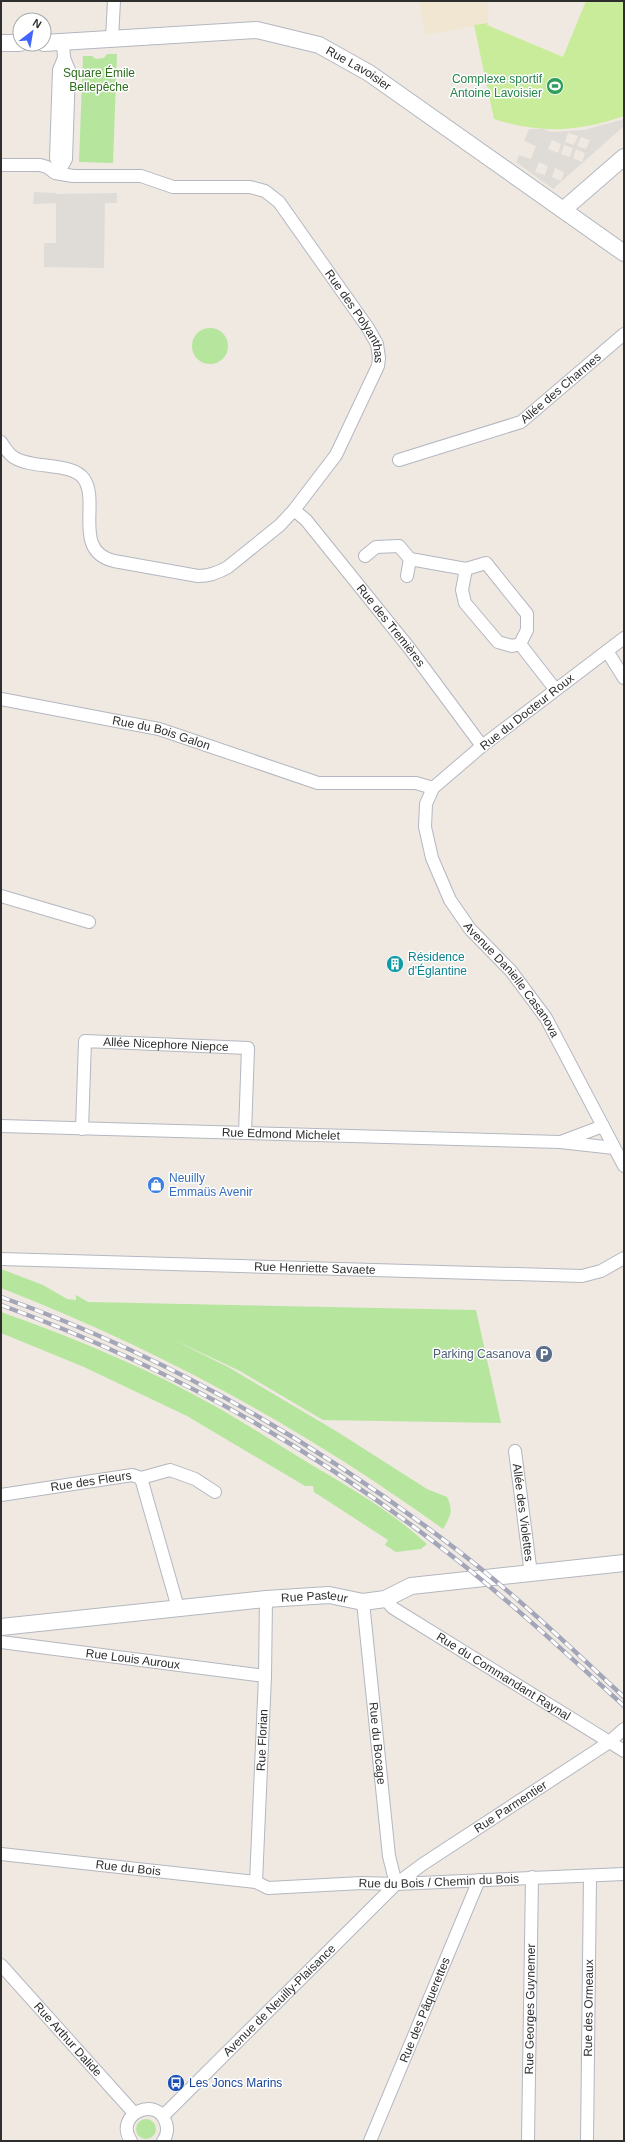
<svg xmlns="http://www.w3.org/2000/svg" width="625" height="2142" font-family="Arial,sans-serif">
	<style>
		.education { fill: #f0e6d1 }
		.green { fill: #b6e59e }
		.pitch { fill: #c9ec9a }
		.plaza { fill: #dfdcd8; fill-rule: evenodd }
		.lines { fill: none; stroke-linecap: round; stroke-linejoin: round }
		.street-casing { stroke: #b4b7c1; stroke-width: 14 }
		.secondary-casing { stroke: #b4b7c1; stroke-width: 18 }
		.street { stroke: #fff; stroke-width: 12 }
		.secondary { stroke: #fff; stroke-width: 16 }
		.rail-casing { stroke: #a3a6b8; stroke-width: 4.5 }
		.rail { stroke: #fff; stroke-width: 3; stroke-dasharray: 9; stroke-linecap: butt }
		.labels { text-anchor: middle; stroke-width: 3; stroke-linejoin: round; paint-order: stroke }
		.street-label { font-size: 12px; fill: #2e2e2e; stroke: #fff }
		.park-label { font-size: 12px; fill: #2c6e1b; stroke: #fff }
		.leisure-label { font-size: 12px; fill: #27864d; stroke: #fff; text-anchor: end }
		.culture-label { font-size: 12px; fill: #0d838f; stroke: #fff; text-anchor: start }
		.shop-label { font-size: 12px; fill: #366cbe; stroke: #fff; text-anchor: start }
		.service-label { font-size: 12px; fill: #4e5e75; stroke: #fff; text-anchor: end }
		.transit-label { font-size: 12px; fill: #164399; stroke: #fff; text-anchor: start }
	</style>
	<rect width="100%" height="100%" fill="#efe9e1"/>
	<!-- education -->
	<path class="education" d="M 419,1 L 488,1 L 488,23 L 425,35 Z"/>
	<!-- green -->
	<g class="green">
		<path d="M 107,54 L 117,54 L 113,163 L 79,162 L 83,56 L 92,56 L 96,59 L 104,58 Z"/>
		<circle cx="210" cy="346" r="18"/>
		<path d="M 1,1269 L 43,1285 L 67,1299 L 76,1300 L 76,1295 L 88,1302 L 476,1310 L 501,1423 L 323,1420 L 240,1371 L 172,1339 L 228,1367 L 336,1431 L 427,1489 L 447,1497 C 454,1511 450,1517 443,1529 C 305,1429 160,1350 1,1288 Z"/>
		<path d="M 1,1312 C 77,1339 152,1370 222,1410 C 249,1426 276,1443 302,1459 C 345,1485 390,1510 427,1544 L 421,1549 L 396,1552 L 385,1545 L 388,1540 L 314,1492 L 313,1486 L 305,1486 L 187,1416 L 84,1367 L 1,1333 Z"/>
		<circle cx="146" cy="2129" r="10"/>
	</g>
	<!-- pitch -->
	<path class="pitch" d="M 586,1 L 624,1 L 624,116 C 578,132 540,134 494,119 L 474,25 L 488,23 L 487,25 L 563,57 Z"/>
	<!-- plaza -->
	<g class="plaza">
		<path d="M 624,119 L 624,126 L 553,189 L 516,162 L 519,155 L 531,159 L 536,146 L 524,141 L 529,129 L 543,129 L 552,132 L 584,130 ZM 568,133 L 578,136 L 574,145 L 565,142 ZM 581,137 L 590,140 L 586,149 L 577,146 ZM 552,140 L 561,144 L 558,153 L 548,149 ZM 564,145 L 573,148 L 570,157 L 561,154 ZM 576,149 L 585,153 L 582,162 L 573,158 ZM 539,162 L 548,166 L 545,175 L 535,172 ZM 555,168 L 564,172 L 561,181 L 552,177 Z"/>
		<path d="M 34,192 L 56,193 L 56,194 L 117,193 L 117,203 L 105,203 L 104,268 L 44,267 L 44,243 L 56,243 L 56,203 L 33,204 Z"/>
	</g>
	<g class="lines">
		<defs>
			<g id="street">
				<path d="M 112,38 L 114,1"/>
				<path id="s1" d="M 1,165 L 40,165 L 47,167 L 55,173 L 73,176 L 141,176 L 173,187 L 250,187 L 265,191 L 279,202 L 368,328 L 377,344 L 379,358 L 378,366 L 336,455 L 294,510 L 280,525 L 228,567 C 218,573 209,576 198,576 L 114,561 C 72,551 100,502 84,479 C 72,462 33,469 15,458 C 9,455 5,448 1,442"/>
				<path d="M 61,168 L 66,159 L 69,70 L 64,58 L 63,42"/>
				<path d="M 60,173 L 61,168 L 56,158 L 59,70 L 64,58"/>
				<path id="s2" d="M 399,460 L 521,422 L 624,334"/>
				<path id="s3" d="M 294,510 L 306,520 L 410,649 L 482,746"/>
				<path d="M 365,556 L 376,547 L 399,546 L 410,559 L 466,569 L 486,563 L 527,614 L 527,630 L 520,644 L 512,646 L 498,642 L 465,603 L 462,590 L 466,569"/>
				<path d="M 407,576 L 410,559"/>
				<path id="s4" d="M 624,638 L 482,746 L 433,788 L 426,804 L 425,827 L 432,858 L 450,900 L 470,929 L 511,971 L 546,1018 L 624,1166"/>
				<path d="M 520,644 L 555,689"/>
				<path d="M 607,651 L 624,678"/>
				<path id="s5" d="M 1,699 L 159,729 L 318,783 L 416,783 L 433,788"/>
				<path d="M 1,896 L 89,922"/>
				<path id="s6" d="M 1,1126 L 560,1142 L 614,1148"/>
				<path id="s7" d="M 82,1129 L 85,1041 L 248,1048 L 245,1133"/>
				<path d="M 563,1141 L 603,1126"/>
				<path id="s8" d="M 1,1259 L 582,1276 L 601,1271 L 624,1258"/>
				<path id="s9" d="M 515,1451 L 531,1574"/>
				<path d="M 141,1478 L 170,1470 L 195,1479 L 215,1492"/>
				<path id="s10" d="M 1,1495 L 132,1475 L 141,1478 L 178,1608"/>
				<path id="s11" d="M 385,1599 L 393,1608 L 624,1751"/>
				<path id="s12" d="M 363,1602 L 389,1856 L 396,1884"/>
				<path id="s13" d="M 1,1642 L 265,1676"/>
				<path id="s14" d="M 1,1854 L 256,1882 L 268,1888 L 362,1883 L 396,1884 L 624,1874"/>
				<path id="s15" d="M 256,1882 L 265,1676 L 266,1599"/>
				<path id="s16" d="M 1,1965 L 134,2113"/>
				<path id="s17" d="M 163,2116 L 396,1884 L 423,1864 L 608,1743 L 624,1729"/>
				<path d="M 131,2141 C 113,2115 157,2094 166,2123 C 168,2129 167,2136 163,2141"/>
				<path id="s18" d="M 370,2141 L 479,1880"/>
				<path id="s19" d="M 528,2141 L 532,1877"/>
				<path id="s20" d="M 587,2141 L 590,1876"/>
			</g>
			<g id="secondary">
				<path d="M 1,43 L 20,43"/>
				<path id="s21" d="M 44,43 L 257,30 L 319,45 L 369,73 L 624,253"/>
				<path d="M 563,210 L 624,157"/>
				<path id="s22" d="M 1,1627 L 266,1599 L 329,1595 L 363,1602 L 385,1599 L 411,1586 L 624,1563"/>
			</g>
		</defs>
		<!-- street casing -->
		<use href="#street" class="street-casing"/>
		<!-- secondary casing -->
		<use href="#secondary" class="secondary-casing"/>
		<!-- street -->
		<use href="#street" class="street"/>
		<!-- secondary -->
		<use href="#secondary" class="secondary"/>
		<defs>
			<g id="rail">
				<path d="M 1,1297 C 167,1356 321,1445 461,1553 C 518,1597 571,1648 624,1697"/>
				<path d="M 1,1305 C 163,1364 316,1449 452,1556 C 512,1603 568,1655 624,1706"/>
			</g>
		</defs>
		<!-- rail casing -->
		<use href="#rail" class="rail-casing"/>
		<!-- rail -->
		<use href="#rail" class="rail"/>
	</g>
	<!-- icons -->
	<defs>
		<symbol id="stadium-disc" viewBox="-11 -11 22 22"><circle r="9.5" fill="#2e9e5b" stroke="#fff"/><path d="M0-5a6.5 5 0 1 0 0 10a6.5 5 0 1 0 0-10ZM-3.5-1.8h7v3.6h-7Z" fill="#fff"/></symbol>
		<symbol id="building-disc" viewBox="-11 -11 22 22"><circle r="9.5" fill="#0f9aa8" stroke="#fff"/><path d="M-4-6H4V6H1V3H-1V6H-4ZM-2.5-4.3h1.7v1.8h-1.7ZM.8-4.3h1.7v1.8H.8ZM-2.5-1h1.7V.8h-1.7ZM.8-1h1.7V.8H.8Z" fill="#fff"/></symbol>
		<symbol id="shop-disc" viewBox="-11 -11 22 22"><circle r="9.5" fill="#3f7fe0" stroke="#fff"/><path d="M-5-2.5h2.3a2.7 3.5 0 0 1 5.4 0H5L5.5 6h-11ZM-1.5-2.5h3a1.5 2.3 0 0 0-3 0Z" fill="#fff"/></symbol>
		<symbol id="parking-disc" viewBox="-11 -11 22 22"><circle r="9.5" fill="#5c6f8a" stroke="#fff"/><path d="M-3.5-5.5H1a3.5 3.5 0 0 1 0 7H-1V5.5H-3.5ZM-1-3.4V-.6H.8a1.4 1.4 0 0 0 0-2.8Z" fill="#fff"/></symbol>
		<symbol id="bus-disc" viewBox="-11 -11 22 22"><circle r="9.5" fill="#1a4fb4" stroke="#fff"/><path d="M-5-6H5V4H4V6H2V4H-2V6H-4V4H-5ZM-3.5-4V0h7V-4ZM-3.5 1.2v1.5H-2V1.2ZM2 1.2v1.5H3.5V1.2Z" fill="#fff"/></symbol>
	</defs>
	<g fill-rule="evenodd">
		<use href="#stadium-disc" x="545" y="76" width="20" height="20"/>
		<use href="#building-disc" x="385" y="954" width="20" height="20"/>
		<use href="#shop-disc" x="146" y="1175" width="20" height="20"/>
		<use href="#parking-disc" x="534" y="1344" width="20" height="20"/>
		<use href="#bus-disc" x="166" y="2073" width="20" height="20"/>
	</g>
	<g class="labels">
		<!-- street labels -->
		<g class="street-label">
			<text dy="4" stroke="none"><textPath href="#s21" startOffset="323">Rue Lavoisier</textPath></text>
			<text dy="4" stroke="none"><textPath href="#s1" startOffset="425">Rue des Polyanthas</textPath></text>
			<text dy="4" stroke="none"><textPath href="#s2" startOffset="180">Allée des Charmes</textPath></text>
			<text dy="4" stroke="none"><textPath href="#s3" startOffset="151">Rue des Tremières</textPath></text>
			<text transform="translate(527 712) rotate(-38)" y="4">Rue du Docteur Roux</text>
			<text dy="4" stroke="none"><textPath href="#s5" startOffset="164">Rue du Bois Galon</textPath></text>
			<text dy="4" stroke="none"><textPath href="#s4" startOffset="462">Avenue Danielle Casanova</textPath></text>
			<text dy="4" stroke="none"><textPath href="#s7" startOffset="169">Allée Nicephore Niepce</textPath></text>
			<text dy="4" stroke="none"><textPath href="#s6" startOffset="280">Rue Edmond Michelet</textPath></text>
			<text dy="4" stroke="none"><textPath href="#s8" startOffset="314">Rue Henriette Savaete</textPath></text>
			<text dy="4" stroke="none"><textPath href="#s10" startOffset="91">Rue des Fleurs</textPath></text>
			<text dy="4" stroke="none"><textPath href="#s9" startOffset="62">Allée des Violettes</textPath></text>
			<text dy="4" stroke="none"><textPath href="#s22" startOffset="315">Rue Pasteur</textPath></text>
			<text dy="4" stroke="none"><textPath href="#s13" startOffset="133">Rue Louis Auroux</textPath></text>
			<text dy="4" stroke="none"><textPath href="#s11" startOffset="142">Rue du Commandant Raynal</textPath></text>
			<text dy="4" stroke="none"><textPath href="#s15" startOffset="142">Rue Florian</textPath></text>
			<text dy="4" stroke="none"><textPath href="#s12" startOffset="142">Rue du Bocage</textPath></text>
			<text dy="4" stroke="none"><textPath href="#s17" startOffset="467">Rue Parmentier</textPath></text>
			<text dy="4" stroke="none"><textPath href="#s14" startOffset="128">Rue du Bois</textPath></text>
			<text dy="4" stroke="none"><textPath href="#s14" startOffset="441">Rue du Bois / Chemin du Bois</textPath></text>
			<text dy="4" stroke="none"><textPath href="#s17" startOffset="164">Avenue de Neuilly-Plaisance</textPath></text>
			<text dy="4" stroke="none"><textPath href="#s20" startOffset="133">Rue des Ormeaux</textPath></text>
			<text dy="4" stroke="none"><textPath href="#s19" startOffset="132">Rue Georges Guynemer</textPath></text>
			<text dy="4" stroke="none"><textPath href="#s18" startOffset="142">Rue des Pâquerettes</textPath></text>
			<text dy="4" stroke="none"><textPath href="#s16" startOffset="100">Rue Arthur Dalide</textPath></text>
		</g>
		<!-- park labels -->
		<g class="park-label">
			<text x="99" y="77">Square Émile<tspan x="99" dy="14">Bellepêche</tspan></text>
		</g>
		<!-- leisure labels -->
		<g class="leisure-label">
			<text x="542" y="83">Complexe sportif<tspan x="542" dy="14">Antoine Lavoisier</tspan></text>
		</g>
		<!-- culture labels -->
		<g class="culture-label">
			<text x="408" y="961">Résidence<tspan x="408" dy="14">d'Églantine</tspan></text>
		</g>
		<!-- shop labels -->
		<g class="shop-label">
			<text x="169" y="1182">Neuilly<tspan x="169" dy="14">Emmaüs Avenir</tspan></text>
		</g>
		<!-- service labels -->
		<g class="service-label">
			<text x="531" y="1358">Parking Casanova</text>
		</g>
		<!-- transit labels -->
		<g class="transit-label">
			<text x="189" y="2087">Les Joncs Marins</text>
		</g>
	</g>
	<!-- border -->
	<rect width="625" height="2142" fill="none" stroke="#2e2e2e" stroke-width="4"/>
	<!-- north arrow -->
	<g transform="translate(32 32) rotate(31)"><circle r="19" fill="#ffffff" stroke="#ababab"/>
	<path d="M0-3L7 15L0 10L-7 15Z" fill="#4264fb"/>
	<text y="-6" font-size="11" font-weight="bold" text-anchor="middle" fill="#2e2e2e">N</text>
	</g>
</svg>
